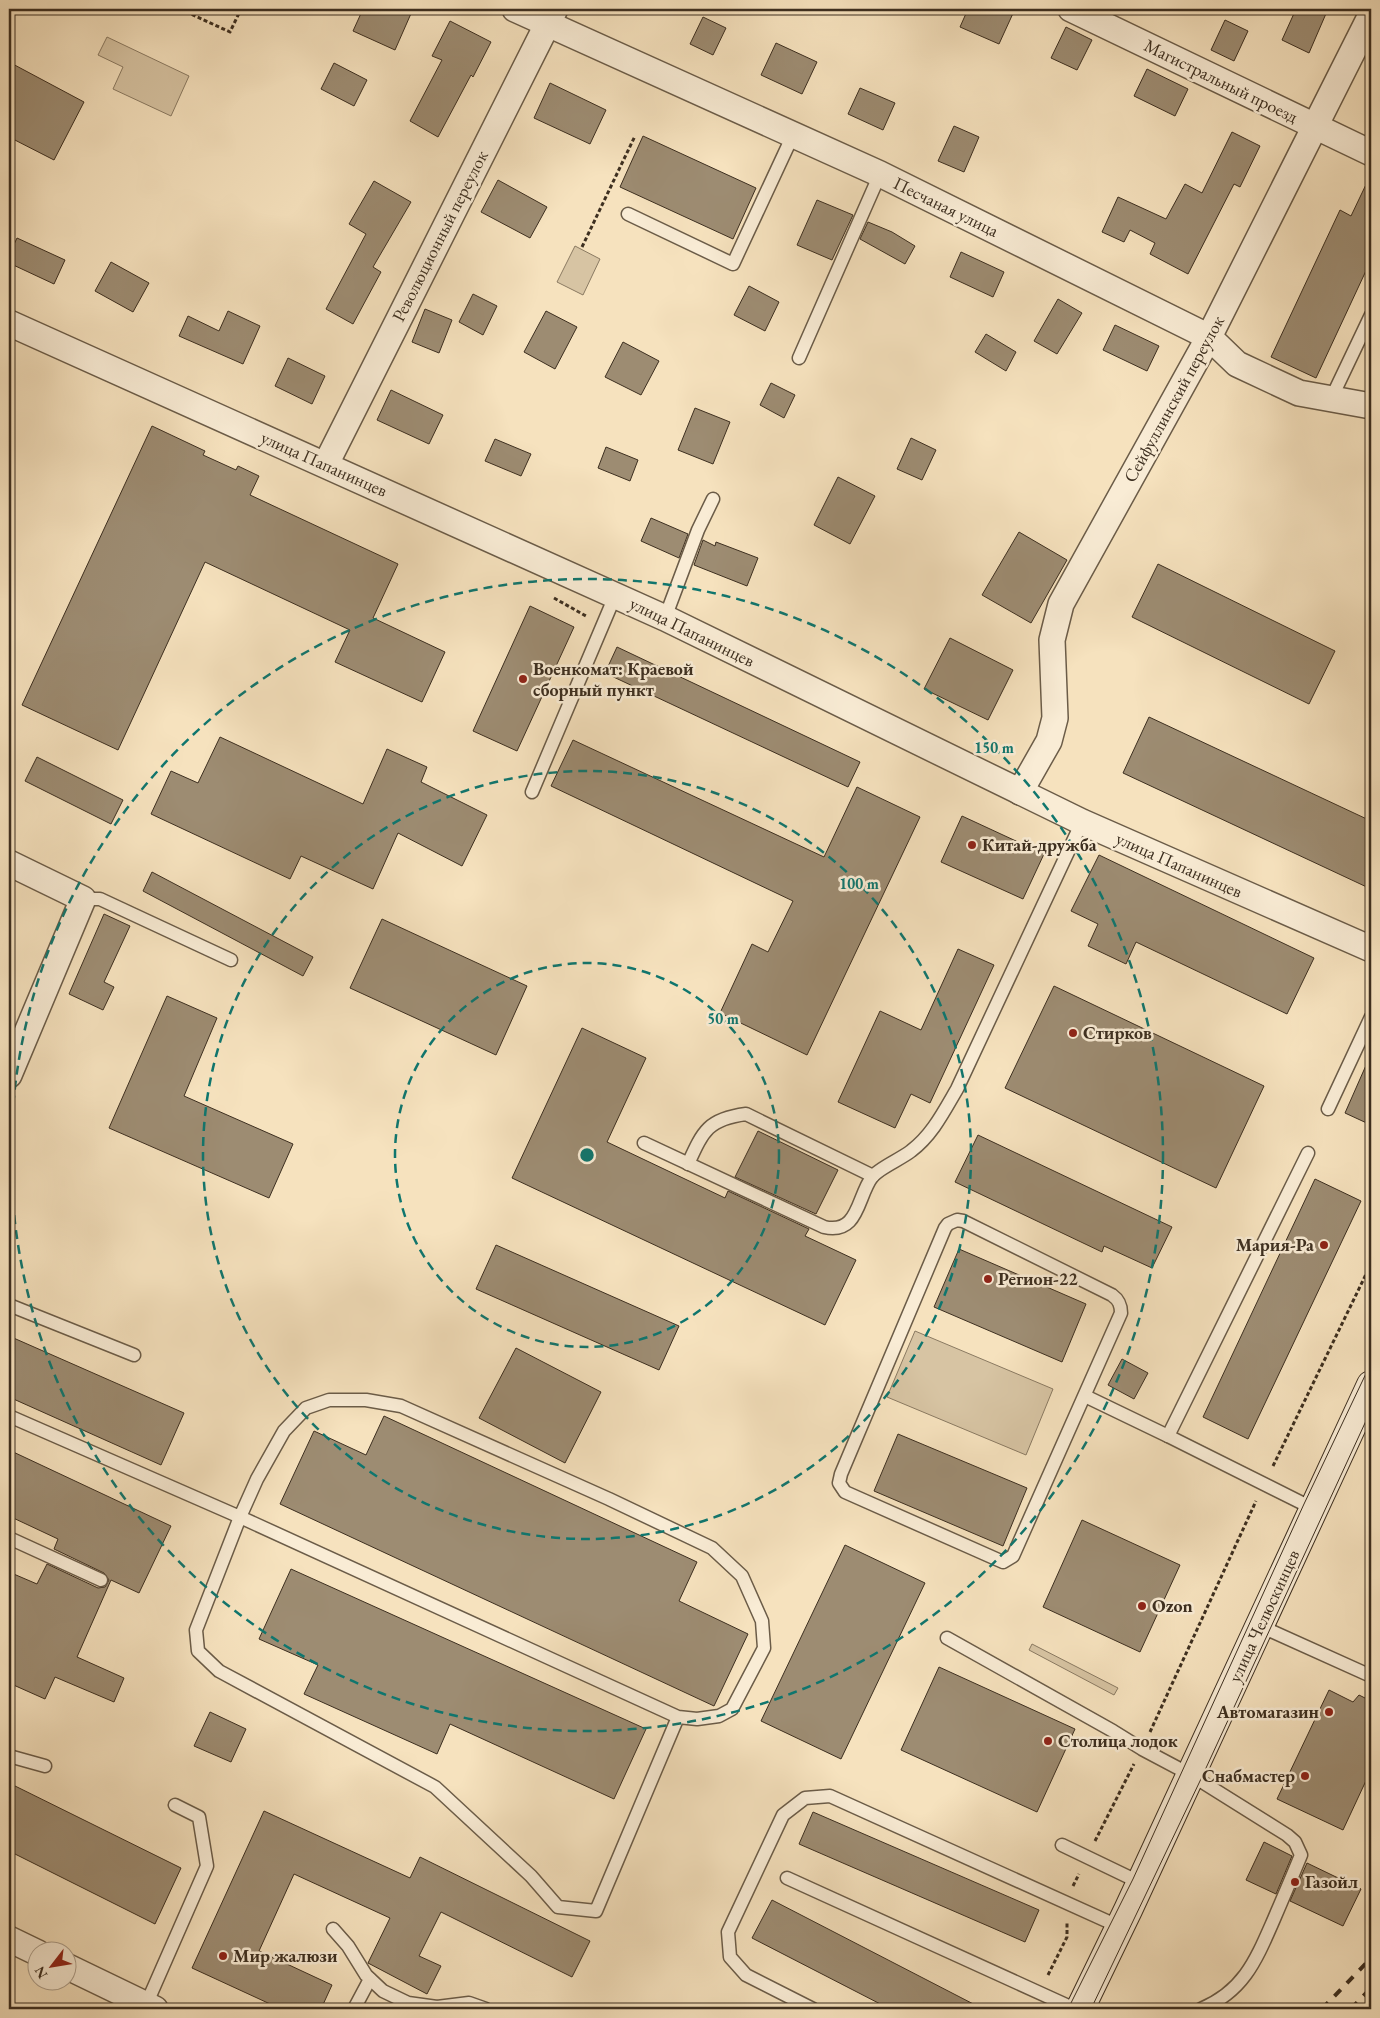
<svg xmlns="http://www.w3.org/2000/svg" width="1380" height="2018" font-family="'EB Garamond',serif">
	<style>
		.green { fill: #d7c4a3; stroke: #8a7a62 }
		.building { fill: #9d8c72; stroke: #3d2f20 }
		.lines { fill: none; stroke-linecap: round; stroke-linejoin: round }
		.lane-casing { stroke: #6b5c48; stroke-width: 15 }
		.street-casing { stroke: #6b5c48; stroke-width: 28 }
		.secondary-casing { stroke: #3d2f20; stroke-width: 30 }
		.path { stroke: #3d2f20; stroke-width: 3; stroke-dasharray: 4 2.5; stroke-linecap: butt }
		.lane { stroke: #f9ecd5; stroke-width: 12 }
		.street { stroke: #f9ecd5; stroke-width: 25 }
		.secondary { stroke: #f9ecd5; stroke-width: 28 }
		.tram { stroke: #3d2f20; stroke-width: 1 }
		.rail { stroke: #3d2f20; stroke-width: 4; stroke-dasharray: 9 9; stroke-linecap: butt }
		.ring { fill: none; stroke: #0f766e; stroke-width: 2.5; stroke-dasharray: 9 6 }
		.poi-dot { fill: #8f2418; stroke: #f9ecd5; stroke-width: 2 }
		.labels { text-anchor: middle; stroke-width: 5; stroke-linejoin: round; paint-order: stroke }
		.street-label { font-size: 18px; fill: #3d2f20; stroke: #f9ecd5 }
		.poi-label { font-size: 18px; font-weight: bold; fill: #3d2f20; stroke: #f9ecd5; text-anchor: start }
		.centre { fill: #0f766e; stroke: #f9ecd5; stroke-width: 2.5 }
		.ring-label { font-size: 15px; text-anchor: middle; font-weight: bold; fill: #0f766e; stroke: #f9ecd5; stroke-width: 5; stroke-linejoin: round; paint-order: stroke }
	</style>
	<rect width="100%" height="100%" fill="#f6e2be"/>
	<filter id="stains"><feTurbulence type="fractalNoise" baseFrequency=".004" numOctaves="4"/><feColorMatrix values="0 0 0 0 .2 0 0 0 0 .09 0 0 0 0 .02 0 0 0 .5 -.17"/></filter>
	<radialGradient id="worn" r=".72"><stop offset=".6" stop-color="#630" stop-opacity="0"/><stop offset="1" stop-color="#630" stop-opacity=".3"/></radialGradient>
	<!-- green -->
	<g class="green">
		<path d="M 107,37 L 189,76 L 171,116 L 113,89 L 123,67 L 98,55 Z"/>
		<path d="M 575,246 L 600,259 L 583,295 L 557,282 Z"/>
		<path d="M 915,1331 L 1053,1389 L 1026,1455 L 887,1397 Z"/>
		<path d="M 1032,1644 L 1118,1688 L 1114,1695 L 1029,1650 Z"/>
	</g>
	<!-- building -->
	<g class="building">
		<path d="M 363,9 L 413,9 L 395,50 L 353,31 Z"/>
		<path d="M 968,9 L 1015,9 L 999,44 L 960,27 Z"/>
		<path d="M 1296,9 L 1328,9 L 1309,53 L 1282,40 Z"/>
		<path d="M 703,17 L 726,28 L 713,55 L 690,44 Z"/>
		<path d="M 1225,20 L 1248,31 L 1234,61 L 1211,50 Z"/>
		<path d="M 450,21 L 491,42 L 473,77 L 471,75 L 438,137 L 410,121 L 442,60 L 432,56 Z"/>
		<path d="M 1066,27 L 1092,40 L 1077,70 L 1051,58 Z"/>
		<path d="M 776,43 L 817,62 L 802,94 L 761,75 Z"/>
		<path d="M 9,62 L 84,102 L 54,160 L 9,137 Z"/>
		<path d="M 334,63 L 367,80 L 354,106 L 321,89 Z"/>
		<path d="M 1147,69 L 1188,89 L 1175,116 L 1134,96 Z"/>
		<path d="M 550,83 L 606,110 L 590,144 L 534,118 Z"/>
		<path d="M 860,88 L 895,103 L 883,130 L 848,114 Z"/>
		<path d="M 954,126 L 979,137 L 964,172 L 938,161 Z"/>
		<path d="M 1232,132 L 1260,146 L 1240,187 L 1234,184 L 1188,274 L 1150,254 L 1155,243 L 1130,230 L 1124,242 L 1102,232 L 1118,197 L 1166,219 L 1185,184 L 1202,193 Z"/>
		<path d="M 643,136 L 756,188 L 733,239 L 620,187 Z"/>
		<path d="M 1371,174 L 1371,260 L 1316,378 L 1271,357 L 1340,210 L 1351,216 Z"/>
		<path d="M 498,180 L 547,207 L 530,238 L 481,212 Z"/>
		<path d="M 374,181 L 411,202 L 373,267 L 381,272 L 353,324 L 326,309 L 366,234 L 349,224 Z"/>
		<path d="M 817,200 L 853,215 L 832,260 L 797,245 Z"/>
		<path d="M 868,222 L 892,232 L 915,246 L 905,264 L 860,239 Z"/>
		<path d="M 17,238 L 65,260 L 54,284 L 9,263 L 9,255 Z"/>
		<path d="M 961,252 L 1004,272 L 993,297 L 950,277 Z"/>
		<path d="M 111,262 L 149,283 L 133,312 L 95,291 Z"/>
		<path d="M 749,286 L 779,302 L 765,331 L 734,315 Z"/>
		<path d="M 473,294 L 497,306 L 483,335 L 459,322 Z"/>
		<path d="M 1058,299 L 1082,313 L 1057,354 L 1034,341 Z"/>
		<path d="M 425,309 L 452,320 L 439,353 L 412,342 Z"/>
		<path d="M 228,311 L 260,326 L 243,364 L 179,336 L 188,316 L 219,331 Z"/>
		<path d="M 546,311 L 577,327 L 555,369 L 524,352 Z"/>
		<path d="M 1115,325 L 1159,346 L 1147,371 L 1103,350 Z"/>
		<path d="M 986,334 L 1016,352 L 1006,371 L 975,352 Z"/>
		<path d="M 623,342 L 659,361 L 641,395 L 605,377 Z"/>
		<path d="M 288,358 L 325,376 L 312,404 L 275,386 Z"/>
		<path d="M 771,383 L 795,395 L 784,418 L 760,405 Z"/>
		<path d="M 391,390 L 443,415 L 429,444 L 377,420 Z"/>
		<path d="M 695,408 L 730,422 L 713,464 L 678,450 Z"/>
		<path d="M 152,426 L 205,451 L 203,455 L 236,470 L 238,466 L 259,476 L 250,495 L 398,564 L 373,618 L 445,652 L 422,702 L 335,662 L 350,630 L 205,562 L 118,750 L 22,705 Z"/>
		<path d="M 911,438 L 936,450 L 922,480 L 897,469 Z"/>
		<path d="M 495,439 L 531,454 L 521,476 L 485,461 Z"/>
		<path d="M 606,447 L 638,460 L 630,481 L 598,468 Z"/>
		<path d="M 838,477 L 875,496 L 850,544 L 814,525 Z"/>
		<path d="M 651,518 L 688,534 L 679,558 L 641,541 Z"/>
		<path d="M 1019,532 L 1067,560 L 1031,623 L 982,595 Z"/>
		<path d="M 703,540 L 715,546 L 716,542 L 758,558 L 747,586 L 694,565 Z"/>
		<path d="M 1158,564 L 1335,651 L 1309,704 L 1132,617 Z"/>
		<path d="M 530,606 L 574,627 L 517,751 L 473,731 Z"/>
		<path d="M 950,638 L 1013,670 L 988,720 L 924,689 Z"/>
		<path d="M 617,647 L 860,762 L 848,787 L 605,673 Z"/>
		<path d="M 1149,717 L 1371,821 L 1371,889 L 1123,773 Z"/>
		<path d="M 220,737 L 363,804 L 387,749 L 427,767 L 421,782 L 487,815 L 462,866 L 398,833 L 373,889 L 301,856 L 290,879 L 151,814 L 171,771 L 198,783 Z"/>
		<path d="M 573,740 L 824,857 L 857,787 L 920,817 L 807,1055 L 720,1013 L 752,944 L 768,952 L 793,901 L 551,786 Z"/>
		<path d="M 37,757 L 123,800 L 111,824 L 25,781 Z"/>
		<path d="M 962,816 L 1044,854 L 1023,899 L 941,862 Z"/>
		<path d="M 1099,855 L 1314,958 L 1287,1014 L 1136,942 L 1126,964 L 1088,946 L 1098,924 L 1071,911 Z"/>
		<path d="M 152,872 L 313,957 L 303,976 L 143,891 Z"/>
		<path d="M 104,914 L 130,926 L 104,982 L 114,987 L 103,1010 L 69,994 Z"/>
		<path d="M 382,919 L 527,986 L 496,1055 L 350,988 Z"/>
		<path d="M 958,949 L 994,965 L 930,1103 L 911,1094 L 895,1128 L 838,1102 L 880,1011 L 921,1030 Z"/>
		<path d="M 1054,986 L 1264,1086 L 1216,1188 L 1005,1088 Z"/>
		<path d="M 167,996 L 217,1018 L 184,1096 L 293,1144 L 269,1198 L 109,1128 Z"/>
		<path d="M 582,1028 L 646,1058 L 607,1142 L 725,1198 L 728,1191 L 809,1229 L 805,1236 L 856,1260 L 825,1325 L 512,1178 Z"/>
		<path d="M 1371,1054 L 1371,1125 L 1345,1113 Z"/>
		<path d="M 758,1131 L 838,1170 L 816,1214 L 735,1177 Z"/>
		<path d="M 978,1135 L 1172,1227 L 1152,1268 L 1104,1246 L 1102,1252 L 955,1182 Z"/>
		<path d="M 1315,1179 L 1361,1201 L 1248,1439 L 1203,1417 Z"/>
		<path d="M 496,1245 L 679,1326 L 659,1370 L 476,1289 Z"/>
		<path d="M 959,1249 L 1086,1304 L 1062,1362 L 934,1307 Z"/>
		<path d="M 9,1336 L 184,1413 L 161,1465 L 9,1397 Z"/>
		<path d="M 516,1348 L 601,1392 L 565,1463 L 479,1418 Z"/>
		<path d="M 1122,1359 L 1148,1373 L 1134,1399 L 1108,1385 Z"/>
		<path d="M 384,1416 L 697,1562 L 679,1601 L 748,1634 L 714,1706 L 280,1504 L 314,1431 L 366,1455 Z"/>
		<path d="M 898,1434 L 1027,1488 L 1003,1546 L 874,1491 Z"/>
		<path d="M 9,1450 L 171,1526 L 139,1593 L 111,1580 L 77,1657 L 124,1678 L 114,1702 L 55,1677 L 45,1699 L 9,1683 L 9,1572 L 37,1584 L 47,1564 L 98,1588 L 105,1587 L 109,1580 L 104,1573 L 54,1549 L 58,1539 L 9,1516 Z"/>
		<path d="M 1082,1520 L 1180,1565 L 1140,1652 L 1043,1607 Z"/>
		<path d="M 845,1545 L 925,1583 L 841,1759 L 761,1721 Z"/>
		<path d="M 291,1569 L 646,1729 L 614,1799 L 450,1724 L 437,1754 L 304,1694 L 318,1665 L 259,1639 Z"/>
		<path d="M 939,1667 L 1075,1729 L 1037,1812 L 901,1750 Z"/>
		<path d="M 1329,1690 L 1353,1702 L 1359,1695 L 1371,1701 L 1371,1770 L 1343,1830 L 1277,1799 Z"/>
		<path d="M 210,1712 L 246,1729 L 231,1762 L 194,1746 Z"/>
		<path d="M 9,1783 L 181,1868 L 155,1924 L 9,1851 Z"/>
		<path d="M 264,1811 L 410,1878 L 420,1857 L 590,1941 L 572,1977 L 441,1912 L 419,1956 L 441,1966 L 427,1994 L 368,1963 L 390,1918 L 294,1874 L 259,1951 L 332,1985 L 321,2009 L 281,2009 L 192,1968 Z"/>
		<path d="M 813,1812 L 1039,1910 L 1025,1942 L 799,1844 Z"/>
		<path d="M 1264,1842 L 1292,1856 L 1276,1894 L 1246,1880 Z"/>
		<path d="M 1307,1863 L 1361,1889 L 1343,1926 L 1290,1901 Z"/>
		<path d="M 772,1900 L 983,2009 L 890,2009 L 752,1938 Z"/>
	</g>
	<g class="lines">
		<defs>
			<g id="lane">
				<path d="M 628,214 L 733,264 L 793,135"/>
				<path d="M 799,358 L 880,174"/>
				<path d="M 1331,399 L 1371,315"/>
				<path d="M 665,618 L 698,530 L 713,499"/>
				<path d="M 532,792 L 615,596"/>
				<path d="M 83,899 L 100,899 L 231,960"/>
				<path d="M 1328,1109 L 1371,1017"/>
				<path d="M 644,1143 L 824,1227 C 859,1235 857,1197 872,1177 C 879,1168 901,1159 911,1151 C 932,1135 943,1113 957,1089 L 1082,822"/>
				<path d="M 1308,1153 L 1168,1436 L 1314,1509"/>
				<path d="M 688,1164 C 703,1131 708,1119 746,1114 L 873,1176"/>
				<path d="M 957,1220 L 963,1221 L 1112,1295 C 1119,1300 1121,1305 1121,1313 L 1013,1556 L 1003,1562 L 845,1492 L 839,1483 L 841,1474 L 945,1228 L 948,1224 Z"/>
				<path d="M 9,1305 L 134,1355"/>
				<path d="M 1085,1396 L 1168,1436"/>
				<path d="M 9,1416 L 240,1517 L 678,1717 L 697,1719 L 719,1716 L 732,1709 L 764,1648 L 762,1621 L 742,1576 L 712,1548 L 609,1499 L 401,1406 L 366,1400 L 329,1400 L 306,1408 L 284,1431 L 257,1479 L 240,1517 L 196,1630 L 198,1651 L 219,1671 L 435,1787 L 531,1876 L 558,1907 L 596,1911 L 678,1717"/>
				<path d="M 9,1538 L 101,1580"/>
				<path d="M 1260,1626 L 1371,1676"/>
				<path d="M 947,1638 L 1113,1731 L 1142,1749 L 1191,1775 L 1287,1835 L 1295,1842 L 1301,1855 C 1292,1877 1283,1898 1274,1919 C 1256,1960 1244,1991 1201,2009"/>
				<path d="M 9,1756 L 45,1766"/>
				<path d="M 1062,1845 L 1141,1883"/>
				<path d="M 787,1878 L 1075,2009"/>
				<path d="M 333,1929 L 348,1946 L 366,1975 L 383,1991 L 408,2003 L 437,2007 L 469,2003 L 486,2009"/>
				<path d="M 146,2005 L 207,1866 L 199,1817 L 175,1805"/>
				<path d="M 354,2009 L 370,1979"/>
				<path d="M 813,2009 L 746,1975 L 730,1957 L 728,1932 L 783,1815 L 805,1798 L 830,1796 L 1120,1927"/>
			</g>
			<g id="street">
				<path d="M 515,9 L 880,174 L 1209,337 L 1237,364 L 1299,393 L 1371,406"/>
				<path d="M 1071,9 L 1371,153"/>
				<path d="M 9,323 L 665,618 L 1082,822 L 1371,949"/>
				<path d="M 326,464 L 555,9"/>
				<path d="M 1020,792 L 1049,741 L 1055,718 L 1052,640 L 1061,604 L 1209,337 L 1371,15"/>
				<path d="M 9,863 L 83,899 L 9,1075"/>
				<path d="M 9,1939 L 38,1953"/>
				<path d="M 68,1967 L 155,2009"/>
			</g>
			<path id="secondary" d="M 1080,2009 L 1128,1910 L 1371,1385"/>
		</defs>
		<!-- lane casing -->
		<use href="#lane" class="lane-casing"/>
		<!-- street casing -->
		<use href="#street" class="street-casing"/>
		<!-- secondary casing -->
		<use href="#secondary" class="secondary-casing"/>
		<!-- path -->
		<g class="path">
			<path d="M 180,9 L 230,32 L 241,9"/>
			<path d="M 582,247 L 635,136"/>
			<path d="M 554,598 L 586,616"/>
			<path d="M 1273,1466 L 1371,1264"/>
			<path d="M 1150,1732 L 1256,1501"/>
			<path d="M 1095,1841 L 1134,1764"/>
			<path d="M 1073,1886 L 1079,1874"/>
			<path d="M 1048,1975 L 1067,1937 L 1067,1923"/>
		</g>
		<!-- lane -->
		<use href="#lane" class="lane"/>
		<!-- street -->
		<use href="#street" class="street"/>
		<!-- secondary -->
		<use href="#secondary" class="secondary"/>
		<!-- tram -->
		<g class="tram">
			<path d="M 1068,2009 L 1133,1879 L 1304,1504 L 1371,1363"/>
			<path d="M 1091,2009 L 1200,1781 L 1371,1410"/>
		</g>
		<!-- rail -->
		<g class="rail">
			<path d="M 1322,2009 L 1371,1958"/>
			<path d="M 1351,2009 L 1371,1988"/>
		</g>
	</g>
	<!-- distance rings -->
	<g class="ring">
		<circle cx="587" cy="1155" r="192"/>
		<circle cx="587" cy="1155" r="384"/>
		<circle cx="587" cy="1155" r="576"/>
	</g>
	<!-- markers -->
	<g class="poi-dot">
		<circle cx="523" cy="679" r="5"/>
		<circle cx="972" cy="845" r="5"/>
		<circle cx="1073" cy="1033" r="5"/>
		<circle cx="1324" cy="1245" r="5"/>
		<circle cx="988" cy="1279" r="5"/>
		<circle cx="1142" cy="1606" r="5"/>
		<circle cx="1329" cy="1712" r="5"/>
		<circle cx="1048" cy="1741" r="5"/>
		<circle cx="1305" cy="1776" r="5"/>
		<circle cx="1295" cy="1882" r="5"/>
		<circle cx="223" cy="1956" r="5"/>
	</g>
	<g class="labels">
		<!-- street labels -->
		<g class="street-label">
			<text transform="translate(1221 81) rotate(26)" y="6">Магистральный проезд</text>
			<text transform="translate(946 207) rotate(26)" y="6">Песчаная улица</text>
			<text transform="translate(440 236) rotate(-63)" y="6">Революционный переулок</text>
			<text transform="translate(1174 399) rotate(-61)" y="6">Сейфуллинский переулок</text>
			<text transform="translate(324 464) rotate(24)" y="6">улица Папанинцев</text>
			<text transform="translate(692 632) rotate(26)" y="6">улица Папанинцев</text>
			<text transform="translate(1179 865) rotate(24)" y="6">улица Папанинцев</text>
			<text transform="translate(1264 1616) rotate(-65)" y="6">улица Челюскинцев</text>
		</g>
		<!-- poi labels -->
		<g class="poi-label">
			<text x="533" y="675">Военкомат: Краевой<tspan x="533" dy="21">сборный пункт</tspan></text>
			<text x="982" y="851">Китай-дружба</text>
			<text x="1083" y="1039">Стирков</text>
			<text x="1314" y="1251" text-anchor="end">Мария-Ра</text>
			<text x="998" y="1285">Регион-22</text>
			<text x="1152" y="1612">Ozon</text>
			<text x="1319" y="1718" text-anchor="end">Автомагазин</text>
			<text x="1058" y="1747">Столица лодок</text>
			<text x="1295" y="1782" text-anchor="end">Снабмастер</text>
			<text x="1305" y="1888">Газойл</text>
			<text x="233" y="1962">Мир жалюзи</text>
		</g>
	</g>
	<circle cx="587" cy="1155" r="8" class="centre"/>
	<g class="ring-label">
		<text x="994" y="753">150 m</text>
		<text x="859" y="889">100 m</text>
		<text x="723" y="1024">50 m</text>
	</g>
	<!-- margin -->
	<rect width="1380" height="2018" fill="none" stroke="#f6e2be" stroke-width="30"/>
	<rect x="10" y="10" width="1360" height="1998" fill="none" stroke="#3d2f20" stroke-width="2.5"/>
	<rect x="15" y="15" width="1350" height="1988" fill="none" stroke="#3d2f20"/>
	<!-- north arrow -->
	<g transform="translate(52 1966) rotate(239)"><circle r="24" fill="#f9ecd5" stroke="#aea08d"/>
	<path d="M0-4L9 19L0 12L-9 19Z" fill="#8f2418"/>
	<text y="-8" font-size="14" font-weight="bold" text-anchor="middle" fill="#3d2f20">N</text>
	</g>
	<rect width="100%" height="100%" filter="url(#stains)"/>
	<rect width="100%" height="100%" fill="url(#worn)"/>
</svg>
